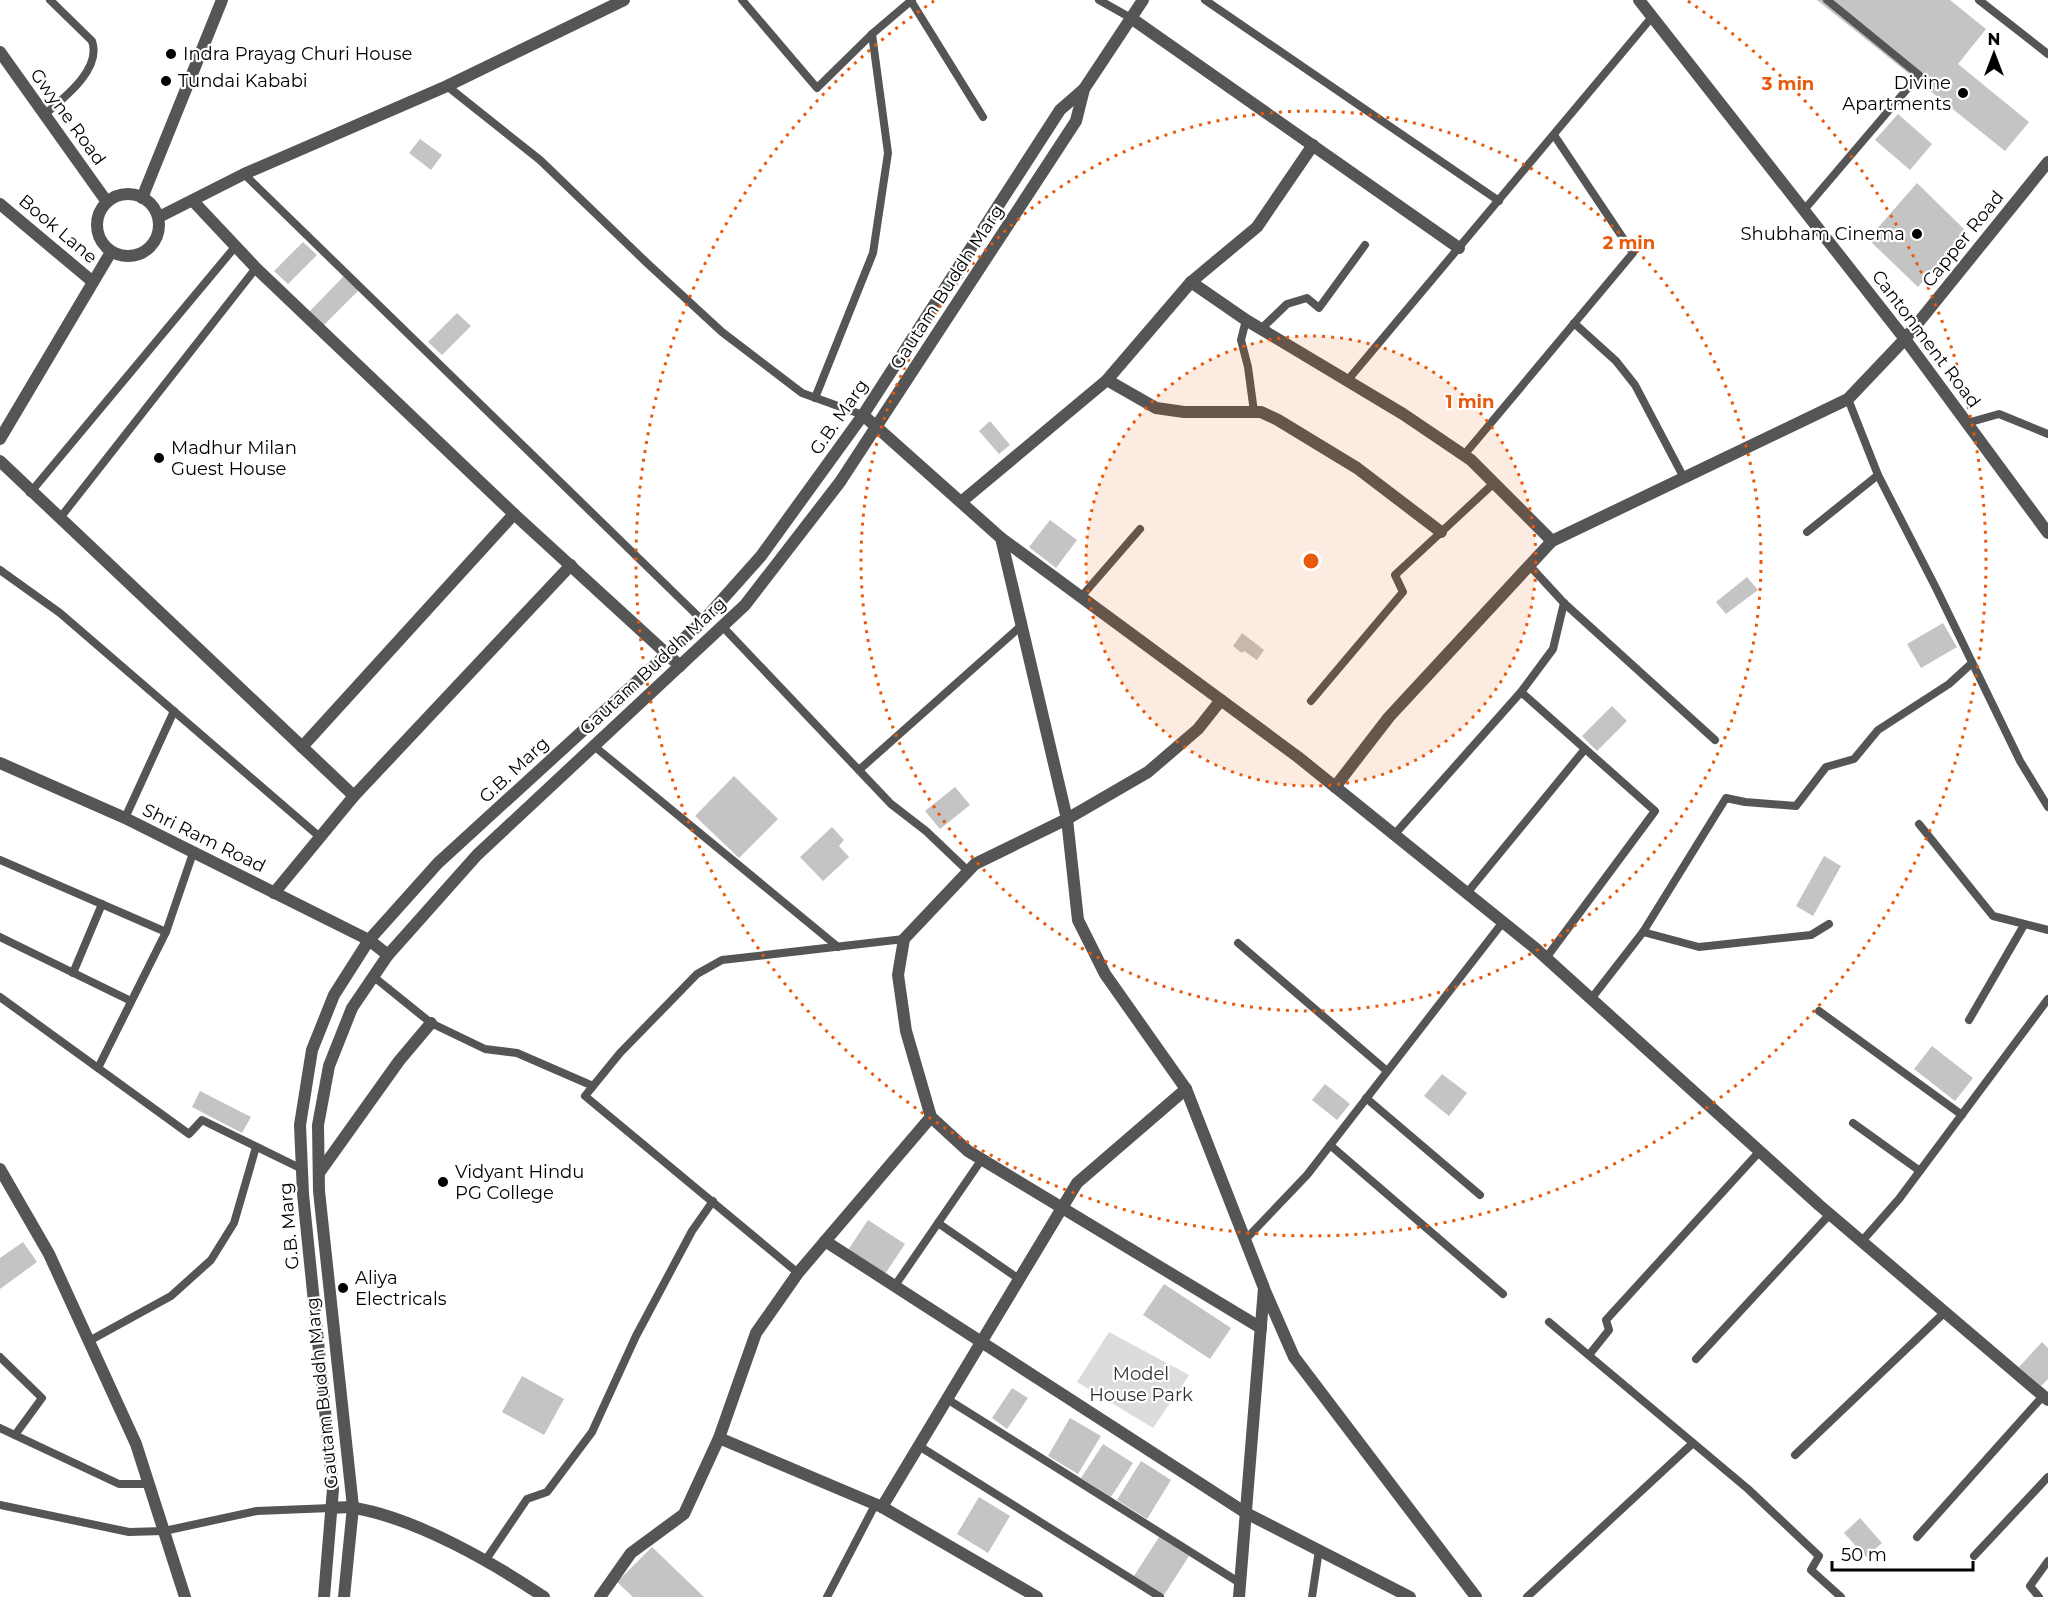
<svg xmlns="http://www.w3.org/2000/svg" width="2048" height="1597" font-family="Montserrat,sans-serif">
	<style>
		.green { fill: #dcdcdc }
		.building { fill: #c4c4c4 }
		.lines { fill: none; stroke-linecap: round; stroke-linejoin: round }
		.service { stroke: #555; stroke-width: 8 }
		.minor { stroke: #555; stroke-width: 12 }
		.tertiary { stroke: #555; stroke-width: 12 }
		.ring { fill: none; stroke: #e8590c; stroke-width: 3; stroke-dasharray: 3 6 }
		.poi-dot { fill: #000; stroke: #fff; stroke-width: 2 }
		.labels { text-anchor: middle; stroke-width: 4.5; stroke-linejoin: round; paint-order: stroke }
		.poi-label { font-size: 18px; fill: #000; stroke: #fff; text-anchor: start }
		.street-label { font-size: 18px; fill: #000; stroke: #fff }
		.park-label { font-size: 18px; fill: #333; stroke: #fff }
		.centre { fill: #e8590c; stroke: #fff; stroke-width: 3 }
		.ring-label { font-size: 18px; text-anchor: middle; font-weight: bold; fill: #e8590c; stroke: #fff; stroke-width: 4.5; stroke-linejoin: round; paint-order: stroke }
	</style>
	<rect width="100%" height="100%" fill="#fff"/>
	<!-- green -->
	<path class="green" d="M 1109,1332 L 1189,1375 L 1153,1428 L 1077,1382 Z"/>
	<!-- building -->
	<g class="building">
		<path d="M 1817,0 L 1950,0 L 1986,29 L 1958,64 L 2029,122 L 2005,151 Z"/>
		<path d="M 1898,114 L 1932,144 L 1910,170 L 1875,140 Z"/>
		<path d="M 420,139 L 442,155 L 431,170 L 409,153 Z"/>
		<path d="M 1917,183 L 1965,230 L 1918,287 L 1868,239 Z"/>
		<path d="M 303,242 L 317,255 L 288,284 L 274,271 Z"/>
		<path d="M 344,276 L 359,290 L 323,326 L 309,312 Z"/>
		<path d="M 457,313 L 471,326 L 442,355 L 428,342 Z"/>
		<path d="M 990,421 L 1010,445 L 999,454 L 979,431 Z"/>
		<path d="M 1050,520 L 1077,540 L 1056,568 L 1029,547 Z"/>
		<path d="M 1747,577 L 1758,590 L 1726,614 L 1716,602 Z"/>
		<path d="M 1943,623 L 1957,647 L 1921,668 L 1907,644 Z"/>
		<path d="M 1242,633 L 1264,650 L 1257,660 L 1244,651 L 1242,653 L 1233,646 Z"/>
		<path d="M 1612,706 L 1627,721 L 1597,751 L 1582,736 Z"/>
		<path d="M 734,776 L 778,819 L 739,858 L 695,816 Z"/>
		<path d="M 955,787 L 970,805 L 940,829 L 925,811 Z"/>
		<path d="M 832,827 L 844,840 L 839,846 L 849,857 L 823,881 L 800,857 Z"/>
		<path d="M 1824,856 L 1841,866 L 1813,916 L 1796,906 Z"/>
		<path d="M 1932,1046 L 1973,1078 L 1955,1101 L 1914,1069 Z"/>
		<path d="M 1442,1074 L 1467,1093 L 1449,1116 L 1424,1096 Z"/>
		<path d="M 1325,1084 L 1350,1104 L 1337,1120 L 1312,1100 Z"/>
		<path d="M 200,1091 L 251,1117 L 242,1133 L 192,1107 Z"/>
		<path d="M 868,1220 L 905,1244 L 885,1274 L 848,1250 Z"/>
		<path d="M 23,1242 L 37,1262 L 0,1289 L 0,1258 Z"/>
		<path d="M 1164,1284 L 1231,1328 L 1210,1359 L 1143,1315 Z"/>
		<path d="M 2042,1342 L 2048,1348 L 2048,1379 L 2041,1386 L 2019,1367 Z"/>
		<path d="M 522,1376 L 564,1399 L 544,1435 L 502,1412 Z"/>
		<path d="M 1012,1388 L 1028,1398 L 1007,1429 L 992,1418 Z"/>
		<path d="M 1070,1418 L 1101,1436 L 1078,1474 L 1048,1456 Z"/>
		<path d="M 1103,1444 L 1133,1463 L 1111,1497 L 1081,1478 Z"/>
		<path d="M 1141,1461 L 1171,1480 L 1147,1519 L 1117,1500 Z"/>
		<path d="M 979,1497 L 1010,1516 L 988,1553 L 957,1534 Z"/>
		<path d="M 1860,1518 L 1882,1543 L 1866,1557 L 1844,1533 Z"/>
		<path d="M 1159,1537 L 1189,1556 L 1164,1595 L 1134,1576 Z"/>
		<path d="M 652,1547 L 704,1597 L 633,1597 L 617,1582 Z"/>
	</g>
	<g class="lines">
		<!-- service -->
		<g class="service">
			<path d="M 742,0 L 817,88 L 872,34 L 912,0"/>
			<path d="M 1099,0 L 1131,18"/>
			<path d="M 1205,0 L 1499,201"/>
			<path d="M 1979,0 L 2048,54"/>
			<path d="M 911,1 L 983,117"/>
			<path d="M 447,86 L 540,160 L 647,263 L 722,332 L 802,393 L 863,415"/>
			<path d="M 45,114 C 64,98 102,69 92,41 L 50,0"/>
			<path d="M 244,174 L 703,621"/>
			<path d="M 1804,210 L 1919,75 L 1827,0"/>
			<path d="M 1246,320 L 1241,340 L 1248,367 L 1254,412"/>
			<path d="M 1574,323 L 1616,361 L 1635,385 L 1684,478"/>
			<path d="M 1261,329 L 1287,304 L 1307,298 L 1319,308 L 1365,245"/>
			<path d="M 1347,381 L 1652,17"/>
			<path d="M 815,398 L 873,253 L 888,153 L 872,34"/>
			<path d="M 1848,399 L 1878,475 L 1936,588 L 2020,761 L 2048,807"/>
			<path d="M 1967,423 L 1999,414 L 2048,434"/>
			<path d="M 1464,455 L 1633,253 L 1554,135"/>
			<path d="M 30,493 L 235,247"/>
			<path d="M 60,518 L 256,268"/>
			<path d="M 1807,532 L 1878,475"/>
			<path d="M 1529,565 L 1564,603 L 1715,740"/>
			<path d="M 0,570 L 60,613 L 321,838"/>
			<path d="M 1081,597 L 1140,529"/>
			<path d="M 722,626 L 891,804 L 926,831 L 968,871"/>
			<path d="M 1521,692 L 1655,811 L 1546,958"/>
			<path d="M 1311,701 L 1403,592 L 1395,575 L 1494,483"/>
			<path d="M 594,746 L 838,947"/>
			<path d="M 859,770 L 1022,625"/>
			<path d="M 125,818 L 174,711"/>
			<path d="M 1919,824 L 1993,916 L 2048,930"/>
			<path d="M 1394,835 L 1521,692 L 1553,649 L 1564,603"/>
			<path d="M 0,860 L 166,932"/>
			<path d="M 1467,893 L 1585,749"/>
			<path d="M 1643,932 L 1699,947 L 1811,935 L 1829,924"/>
			<path d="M 0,937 L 131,1001"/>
			<path d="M 1238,943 L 1387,1071"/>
			<path d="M 73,973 L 102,904"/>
			<path d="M 374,977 L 431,1023 L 485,1049 L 517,1053 L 593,1086"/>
			<path d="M 0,997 L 189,1134 L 202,1120 L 302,1169"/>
			<path d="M 1591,999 L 1643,932 L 1726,798 L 1745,802 L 1796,806 L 1826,767 L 1854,759 L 1878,730 L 1949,684 L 1972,663"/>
			<path d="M 1819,1011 L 1962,1115"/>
			<path d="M 1969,1020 L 2024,925"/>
			<path d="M 98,1068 L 166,932 L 193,853"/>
			<path d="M 1366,1098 L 1480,1195"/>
			<path d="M 1853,1123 L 1920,1171"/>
			<path d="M 1330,1145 L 1503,1294"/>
			<path d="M 938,1223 L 1019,1279"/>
			<path d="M 1245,1240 L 1307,1175 L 1503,922"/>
			<path d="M 1863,1240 L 1899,1199 L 2048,999"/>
			<path d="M 798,1273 L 585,1096 L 620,1053 L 697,974 L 722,960 L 904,939"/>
			<path d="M 894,1287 L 982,1159"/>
			<path d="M 1549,1322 L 1748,1489 L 1819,1556 L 1811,1570 L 1841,1597"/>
			<path d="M 89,1341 L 171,1296 L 211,1260 L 234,1223 L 256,1147"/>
			<path d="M 1589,1355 L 1609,1330 L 1606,1320 L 1760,1151"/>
			<path d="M 0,1357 L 42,1398 L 15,1435"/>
			<path d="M 1696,1359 L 1830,1214"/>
			<path d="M 947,1399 L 1240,1583"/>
			<path d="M 0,1428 L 119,1484 L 149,1484"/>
			<path d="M 919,1446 L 1160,1597"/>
			<path d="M 1795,1455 L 1945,1312"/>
			<path d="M 0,1505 L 129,1532 L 164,1531 L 257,1511 L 331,1508"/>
			<path d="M 1917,1537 L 2043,1396"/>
			<path d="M 1974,1556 L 2048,1477"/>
			<path d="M 485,1561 L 527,1499 L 547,1492 L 592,1432 L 636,1336 L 692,1231 L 713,1201"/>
			<path d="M 827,1597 L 875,1505"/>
			<path d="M 1312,1597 L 1319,1550"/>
			<path d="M 1527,1597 L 1693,1443"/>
			<path d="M 2039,1597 L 2030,1586 L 2048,1561"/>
		</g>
		<!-- minor -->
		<g class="minor">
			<path d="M 1131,18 L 1459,248"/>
			<path d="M 0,52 L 107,202"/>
			<path d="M 142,198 L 222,0"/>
			<path d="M 193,201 L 256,268 L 514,514 L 680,666"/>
			<path d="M 1191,282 L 1246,320 L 1403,414 L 1471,460 L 1552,541"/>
			<path d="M 1107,380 L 1156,408 L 1184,412 L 1261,412 L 1278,420 L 1357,468 L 1441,532"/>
			<path d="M 863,415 L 1001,538 L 1067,819 L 1078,920 L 1105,974 L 1186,1089 L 1264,1288 L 1239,1597"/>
			<path d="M 0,461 L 354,796"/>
			<path d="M 961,502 L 1107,380 L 1191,282 L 1257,227 L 1313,145"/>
			<path d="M 1001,538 L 1298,757 L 1535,948 L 1819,1205 L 2048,1400"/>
			<path d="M 1221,700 L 1198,729 L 1148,772 L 1067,819 L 975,864 L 904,939 L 898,975 L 906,1031 L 931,1117 L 968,1151 L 1261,1328"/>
			<path d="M 302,747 L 514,514"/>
			<path d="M 1335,787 L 1389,717 L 1552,541 L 1848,399 L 1905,339 L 2048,162"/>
			<path d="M 274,893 L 354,796 L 571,565"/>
			<path d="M 0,1169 L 49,1254 L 136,1444 L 185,1597"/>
			<path d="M 319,1173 L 399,1061 L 431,1023"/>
			<path d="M 825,1241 L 1246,1513 L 1410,1597"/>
			<path d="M 1265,1291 L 1294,1357 L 1476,1597"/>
			<path d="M 719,1438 L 882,1507 L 1037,1597"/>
			<path d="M 882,1507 L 1077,1183 L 1186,1089"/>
			<path d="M 331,1508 C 339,1508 347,1506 355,1508 C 417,1519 492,1562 544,1597"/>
			<path d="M 600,1597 L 631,1553 L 684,1514 L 719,1438 L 756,1333 L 798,1273 L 931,1117"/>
		</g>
		<!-- tertiary -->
		<g class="tertiary">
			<path d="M 1639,0 L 1905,339 L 2048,533"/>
			<circle cx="128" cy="225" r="31"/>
			<path d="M 0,204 L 93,282"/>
			<path d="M 159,217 L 244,174 L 447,86 L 624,0"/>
			<path d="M 0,439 L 111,252"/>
			<path d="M 0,763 L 125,818 L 369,940 L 388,955"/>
			<path d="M 324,1597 L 333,1489 L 303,1194 L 300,1125 L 312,1050 L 334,995 L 369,940 L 438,863 L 703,621 L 761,556 L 863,415 L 1060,110 L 1084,89 L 1143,0"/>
			<path d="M 344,1597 L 353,1507 L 319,1191 L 318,1125 L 329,1066 L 352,1008 L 388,955 L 477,855 L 745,605 L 840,482 L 1076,121 L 1084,89"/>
		</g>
	</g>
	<!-- distance rings -->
	<circle cx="1311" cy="561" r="225" fill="#e8590c" fill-opacity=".12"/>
	<g class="ring">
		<circle cx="1311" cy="561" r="225"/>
		<circle cx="1311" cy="561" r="450"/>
		<path d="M1688 1A675 675 0 1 1 934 1"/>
	</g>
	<!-- markers -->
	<g class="poi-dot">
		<circle cx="171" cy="54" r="6"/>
		<circle cx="166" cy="81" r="6"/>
		<circle cx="1963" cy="93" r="6"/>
		<circle cx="1917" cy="234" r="6"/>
		<circle cx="159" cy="458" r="6"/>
		<circle cx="443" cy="1182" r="6"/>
		<circle cx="343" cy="1288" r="6"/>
	</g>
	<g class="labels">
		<!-- poi labels -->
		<g class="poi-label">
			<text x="183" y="60">Indra Prayag Churi House</text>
			<text x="178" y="87">Tundai Kababi</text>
			<text x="1951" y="89" text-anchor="end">Divine<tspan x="1951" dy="21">Apartments</tspan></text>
			<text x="1905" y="240" text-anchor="end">Shubham Cinema</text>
			<text x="171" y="454">Madhur Milan<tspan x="171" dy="21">Guest House</tspan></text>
			<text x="455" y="1178">Vidyant Hindu<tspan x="455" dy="21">PG College</tspan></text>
			<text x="355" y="1284">Aliya<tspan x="355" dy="21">Electricals</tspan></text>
		</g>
		<!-- street labels -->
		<g class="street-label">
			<text transform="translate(68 117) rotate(54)" y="6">Gwyne Road</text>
			<text transform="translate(58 229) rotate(40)" y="6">Book Lane</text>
			<text transform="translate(1963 239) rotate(-51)" y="6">Capper Road</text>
			<text transform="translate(947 287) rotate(-57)" y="6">Gautam Buddh Marg</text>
			<text transform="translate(1926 339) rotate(53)" y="6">Cantonment Road</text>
			<text transform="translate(839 417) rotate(-55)" y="6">G.B. Marg</text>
			<text transform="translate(653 666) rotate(-43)" y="6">Gautam Buddh Marg</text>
			<text transform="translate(514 770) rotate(-43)" y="6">G.B. Marg</text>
			<text transform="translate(204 838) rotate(26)" y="6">Shri Ram Road</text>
			<text transform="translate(289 1226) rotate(-95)" y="6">G.B. Marg</text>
			<text transform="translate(322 1393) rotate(-96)" y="6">Gautam Buddh Marg</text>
		</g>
		<!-- park labels -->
		<g class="park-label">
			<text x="1141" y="1380">Model<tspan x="1141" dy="21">House Park</tspan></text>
		</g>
	</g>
	<circle cx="1311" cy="561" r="9" class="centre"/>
	<g class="ring-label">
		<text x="1788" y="90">3 min</text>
		<text x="1629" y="249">2 min</text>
		<text x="1470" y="408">1 min</text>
	</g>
	<!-- north arrow -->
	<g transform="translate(1994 54)" stroke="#ffffff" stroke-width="4.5" paint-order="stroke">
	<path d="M0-4.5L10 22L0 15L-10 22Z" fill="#000000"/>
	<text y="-9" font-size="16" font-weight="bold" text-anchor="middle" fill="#000000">N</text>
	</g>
	<!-- scale -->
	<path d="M1832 1561v9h141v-9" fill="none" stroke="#000000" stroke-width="3"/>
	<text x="1841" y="1561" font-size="18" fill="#000000" stroke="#ffffff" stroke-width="4.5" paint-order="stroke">50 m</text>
</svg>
